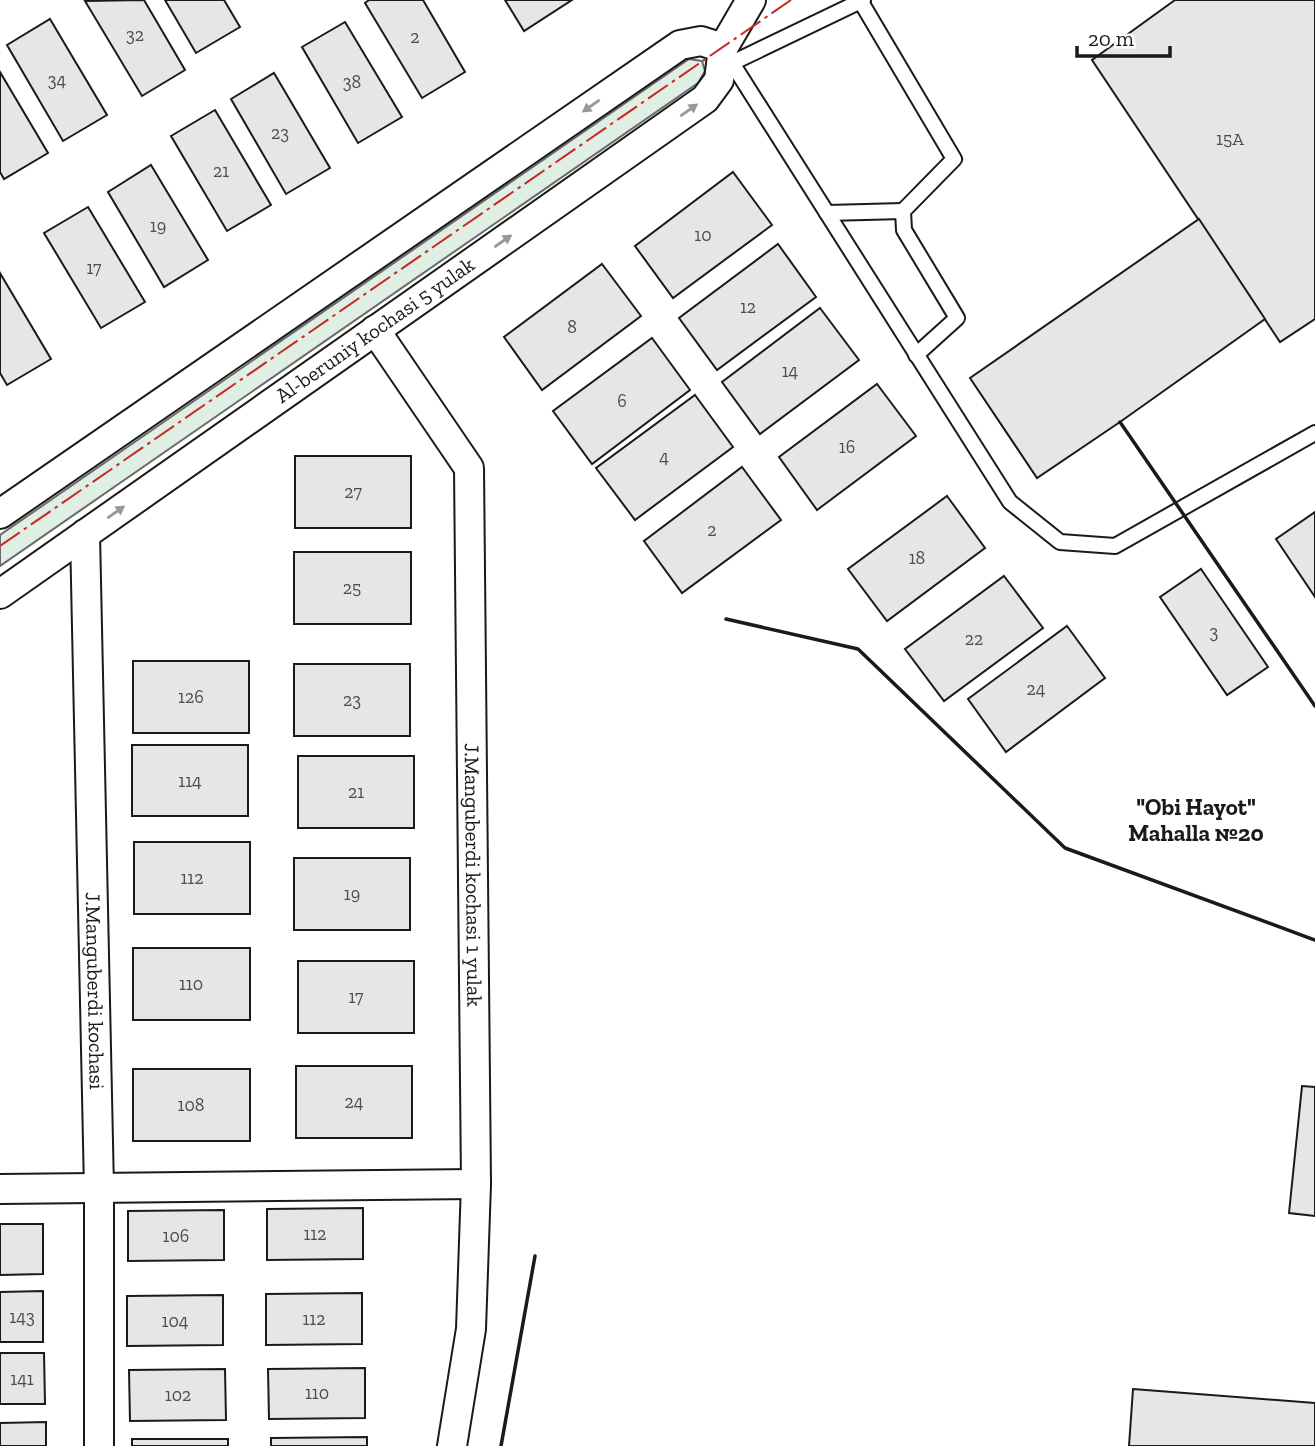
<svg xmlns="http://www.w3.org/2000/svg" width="1315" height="1446" font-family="'Zilla Slab',serif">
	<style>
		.green { fill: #e0efe3; stroke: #6a6a6a; stroke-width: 2 }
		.building { fill: #e6e6e6; stroke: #1a1a1a; stroke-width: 2 }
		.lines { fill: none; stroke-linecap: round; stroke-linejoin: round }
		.service-casing { stroke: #1a1a1a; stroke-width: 18 }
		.minor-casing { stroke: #1a1a1a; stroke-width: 32 }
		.service { stroke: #fff; stroke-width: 14 }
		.minor { stroke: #fff; stroke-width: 28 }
		.wall { stroke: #1a1a1a; stroke-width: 3.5 }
		.power { stroke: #c62828; stroke-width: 2; stroke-dasharray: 24 5 3.5 5; stroke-linecap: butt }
		.oneway { fill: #989898 }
		.labels { text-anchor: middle; stroke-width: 5; stroke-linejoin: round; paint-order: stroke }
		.number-label { font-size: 18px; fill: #4d4d4d }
		.street-label { font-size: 21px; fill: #1a1a1a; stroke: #fff }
		.neighbourhood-label { font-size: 23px; font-weight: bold; fill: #1a1a1a; stroke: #fff }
	</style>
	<rect width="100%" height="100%" fill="#fff"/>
	<!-- green -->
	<path class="green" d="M 689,59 L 702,61 L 705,71 L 698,83 L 0,566 L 0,535 Z"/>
	<!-- building -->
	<g class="building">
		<path d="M 144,0 L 185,70 L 142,96 L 85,1 Z"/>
		<path d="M 165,0 L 224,0 L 240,27 L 196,53 Z"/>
		<path d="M 369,0 L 423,0 L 465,72 L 422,98 L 365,3 Z"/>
		<path d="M 505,0 L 572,0 L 524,31 Z"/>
		<path d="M 1175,0 L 1315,0 L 1315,319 L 1280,342 L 1092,60 Z"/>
		<path d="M 50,19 L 107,115 L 63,141 L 7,45 Z"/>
		<path d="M 345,22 L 402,117 L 358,143 L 302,47 Z"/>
		<path d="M 0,72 L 48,153 L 4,179 L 0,172 Z"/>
		<path d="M 274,73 L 330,168 L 286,194 L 231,99 Z"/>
		<path d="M 215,110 L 271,205 L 227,231 L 171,136 Z"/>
		<path d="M 151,165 L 208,260 L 164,287 L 108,192 Z"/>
		<path d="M 733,172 L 772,225 L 673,298 L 635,246 Z"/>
		<path d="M 88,207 L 145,302 L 101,328 L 44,233 Z"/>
		<path d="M 1199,219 L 1265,319 L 1120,422 L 1037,478 L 970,378 Z"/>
		<path d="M 778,244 L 816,297 L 717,370 L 679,318 Z"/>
		<path d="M 602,264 L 641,316 L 542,390 L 504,337 Z"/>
		<path d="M 0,273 L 51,359 L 7,385 L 0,373 Z"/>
		<path d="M 820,308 L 859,360 L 760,434 L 722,382 Z"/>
		<path d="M 652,338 L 690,390 L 592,464 L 553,411 Z"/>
		<path d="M 877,384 L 916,436 L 817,510 L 779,457 Z"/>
		<path d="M 695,395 L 733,447 L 635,520 L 596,468 Z"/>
		<rect x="295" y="456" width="116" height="72"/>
		<path d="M 742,467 L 781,520 L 682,593 L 644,541 Z"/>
		<path d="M 947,496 L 985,548 L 887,621 L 848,569 Z"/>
		<path d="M 1315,512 L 1315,597 L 1276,539 Z"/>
		<rect x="294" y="552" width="117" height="72"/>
		<path d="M 1201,569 L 1268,667 L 1227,695 L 1160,597 Z"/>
		<path d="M 1004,576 L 1043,628 L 944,701 L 905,649 Z"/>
		<path d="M 1067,626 L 1105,678 L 1006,752 L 968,699 Z"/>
		<rect x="133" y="661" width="116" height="72"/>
		<rect x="294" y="664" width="116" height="72"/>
		<rect x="132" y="745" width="116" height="71"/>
		<rect x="298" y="756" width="116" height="72"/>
		<rect x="134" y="842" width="116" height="72"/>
		<rect x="294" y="858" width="116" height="72"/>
		<rect x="133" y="948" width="117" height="72"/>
		<rect x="298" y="961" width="116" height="72"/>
		<rect x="296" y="1066" width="116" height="72"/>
		<rect x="133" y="1069" width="117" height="72"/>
		<path d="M 1302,1086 L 1315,1087 L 1315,1216 L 1289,1213 Z"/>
		<path d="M 363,1208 L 363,1259 L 267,1260 L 267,1209 Z"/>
		<path d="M 224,1210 L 224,1260 L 128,1261 L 128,1211 Z"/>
		<path d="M 0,1224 L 43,1224 L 43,1274 L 0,1275 Z"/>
		<path d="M 43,1291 L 43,1342 L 0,1342 L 0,1292 Z"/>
		<path d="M 362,1293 L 362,1344 L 266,1345 L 266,1294 Z"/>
		<path d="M 223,1295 L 223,1345 L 127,1346 L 127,1296 Z"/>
		<path d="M 0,1353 L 44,1353 L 45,1404 L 0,1404 Z"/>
		<path d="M 365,1368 L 365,1418 L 269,1419 L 268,1369 Z"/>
		<path d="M 225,1369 L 226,1420 L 130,1421 L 129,1370 Z"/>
		<path d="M 1133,1389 L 1315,1403 L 1315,1446 L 1129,1446 Z"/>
		<path d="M 46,1422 L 46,1446 L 0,1446 L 0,1423 Z"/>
		<path d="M 367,1437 L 367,1446 L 271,1446 L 271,1438 Z"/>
		<rect x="132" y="1439" width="96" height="7"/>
	</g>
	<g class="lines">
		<defs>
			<g id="service">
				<path d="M 861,2 L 954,159 L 903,211 L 904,230 L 957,318 L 916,355"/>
				<path d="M 725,52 L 1010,502 L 1060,542 L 1115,546 L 1315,433"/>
				<path d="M 732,63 L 863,0"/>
				<path d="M 827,213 L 903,211"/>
			</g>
			<g id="minor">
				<path d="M 723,48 L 751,0"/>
				<path id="s1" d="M 375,330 L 469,468 L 476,1184 L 471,1329 L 452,1446"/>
				<path d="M 0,514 L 680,45 L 701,41 L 723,48 L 719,80 L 705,99 L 0,594"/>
				<path id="s2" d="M 85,534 L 99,1189 L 99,1446"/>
				<path d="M 0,1189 L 476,1184"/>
			</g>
		</defs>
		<!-- service casing -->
		<use href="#service" class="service-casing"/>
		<!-- minor casing -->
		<use href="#minor" class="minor-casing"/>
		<!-- service -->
		<use href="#service" class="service"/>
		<!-- minor -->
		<use href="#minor" class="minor"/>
		<!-- wall -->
		<g class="wall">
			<path d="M 1120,422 L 1315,706"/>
			<path d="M 726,619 L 858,649 L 1065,848 L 1315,940"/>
			<path d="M 501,1446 L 535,1256"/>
		</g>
		<!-- power -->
		<path class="power" d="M 0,546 L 791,0"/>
	</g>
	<!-- one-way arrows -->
	<defs><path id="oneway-solid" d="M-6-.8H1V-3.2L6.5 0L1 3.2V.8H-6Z" transform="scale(1.75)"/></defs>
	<g class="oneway">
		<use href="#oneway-solid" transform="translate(591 106) rotate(145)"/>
		<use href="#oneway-solid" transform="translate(689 110) rotate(-35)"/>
		<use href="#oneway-solid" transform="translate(503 241) rotate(-35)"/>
		<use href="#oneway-solid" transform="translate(116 512) rotate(-35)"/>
	</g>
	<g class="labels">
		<!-- number labels -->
		<g class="number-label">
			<text x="135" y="41">32</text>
			<text x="415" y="43">2</text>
			<text x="57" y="86">34</text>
			<text x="352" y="88">38</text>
			<text x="280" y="139">23</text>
			<text x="1230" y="145">15A</text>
			<text x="221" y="177">21</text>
			<text x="158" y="232">19</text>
			<text x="703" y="241">10</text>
			<text x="94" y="274">17</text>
			<text x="748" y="313">12</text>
			<text x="572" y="333">8</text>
			<text x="790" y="377">14</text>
			<text x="622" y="407">6</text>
			<text x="847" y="453">16</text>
			<text x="664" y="463">4</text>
			<text x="353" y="498">27</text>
			<text x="712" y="536">2</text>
			<text x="917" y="564">18</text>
			<text x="352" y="594">25</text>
			<text x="1214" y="638">3</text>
			<text x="974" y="645">22</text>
			<text x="1036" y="695">24</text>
			<text x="191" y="703">126</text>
			<text x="352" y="706">23</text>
			<text x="190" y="787">114</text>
			<text x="356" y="798">21</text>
			<text x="192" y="884">112</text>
			<text x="352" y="900">19</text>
			<text x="191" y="990">110</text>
			<text x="356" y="1003">17</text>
			<text x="354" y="1108">24</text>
			<text x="191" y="1111">108</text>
			<text x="315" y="1240">112</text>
			<text x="176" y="1242">106</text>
			<text x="22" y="1323">143</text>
			<text x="314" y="1325">112</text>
			<text x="175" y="1327">104</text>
			<text x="22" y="1385">141</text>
			<text x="317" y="1399">110</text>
			<text x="178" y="1401">102</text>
		</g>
		<!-- street labels -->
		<g class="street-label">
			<text transform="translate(375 330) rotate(-35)" y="7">Al-beruniy kochasi 5 yulak</text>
			<text dy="7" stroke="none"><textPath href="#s1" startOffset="574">J.Manguberdi kochasi 1 yulak</textPath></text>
			<text dy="7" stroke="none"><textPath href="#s2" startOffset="457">J.Manguberdi kochasi</textPath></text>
		</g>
		<!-- neighbourhood labels -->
		<g class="neighbourhood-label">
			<text x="1196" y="815">"Obi Hayot"<tspan x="1196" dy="26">Mahalla №20</tspan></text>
		</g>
	</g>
	<!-- scale -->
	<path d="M1077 46v10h93v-10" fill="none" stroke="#1a1a1a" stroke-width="3.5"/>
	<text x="1088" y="46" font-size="21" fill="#1a1a1a" stroke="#ffffff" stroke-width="5" paint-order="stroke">20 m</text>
</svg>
